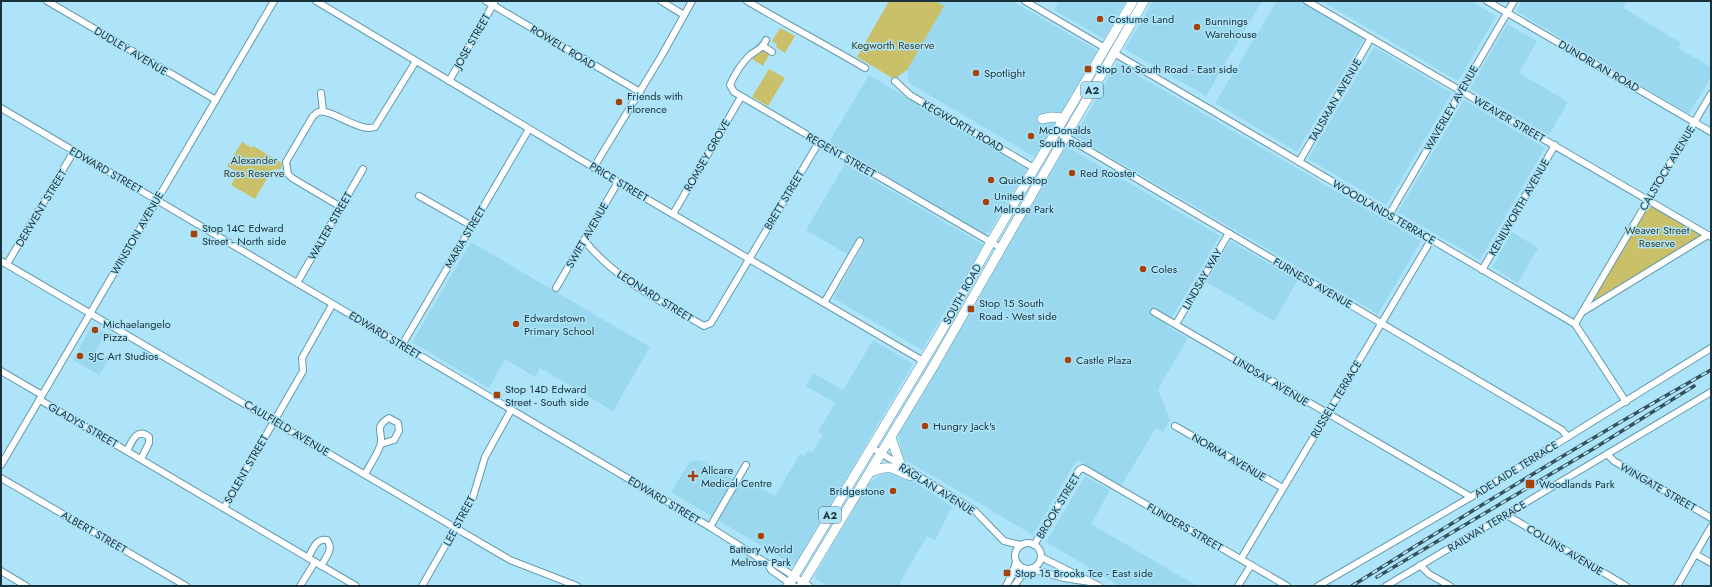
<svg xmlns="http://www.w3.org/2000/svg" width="1712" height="587" font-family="Jost,sans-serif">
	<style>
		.built { fill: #9ad8ef }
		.green { fill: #c9c069 }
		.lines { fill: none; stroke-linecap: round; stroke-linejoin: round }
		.minor-casing { stroke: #6599ac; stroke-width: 8 }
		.highway-casing { stroke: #6599ac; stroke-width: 10 }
		.minor { stroke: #fff; stroke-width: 6 }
		.highway { stroke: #fff; stroke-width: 9 }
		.rail-casing { stroke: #35515b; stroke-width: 3.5 }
		.rail { stroke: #aee4f9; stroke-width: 2; stroke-dasharray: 6; stroke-linecap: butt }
		.poi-dot { fill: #a5420a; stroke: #aee4f9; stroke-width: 1.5 }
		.labels { text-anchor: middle; stroke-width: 3; stroke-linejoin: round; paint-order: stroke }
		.shield { fill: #aee4f9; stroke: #476773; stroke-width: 1 }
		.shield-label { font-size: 10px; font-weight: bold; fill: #1b3139 }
		.poi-label { font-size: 11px; fill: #1b3139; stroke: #aee4f9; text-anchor: start }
		.street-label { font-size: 11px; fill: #1b3139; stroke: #aee4f9 }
		.park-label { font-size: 11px; fill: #3f3d24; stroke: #aee4f9 }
	</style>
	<rect width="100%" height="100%" fill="#aee4f9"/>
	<!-- built -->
	<g class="built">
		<path d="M 936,1 L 1012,1 L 1098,51 L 1036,158 L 909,83 L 907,70 L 943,7 Z"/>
		<path d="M 1059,1 L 1126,1 L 1104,39 L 1054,10 Z"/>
		<path d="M 1153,1 L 1262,1 L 1206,96 L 1125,49 Z"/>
		<path d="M 1277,1 L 1302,1 L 1365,37 L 1297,152 L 1215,103 Z"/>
		<path d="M 1322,1 L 1470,1 L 1496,16 L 1458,81 Z"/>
		<path d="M 1522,1 L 1627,1 L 1623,8 L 1681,43 L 1678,48 L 1711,67 L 1711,77 L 1689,114 L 1516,11 Z"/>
		<path d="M 1507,24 L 1537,41 L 1519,73 L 1568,102 L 1549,135 L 1470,89 Z"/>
		<path d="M 1374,47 L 1452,93 L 1386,205 L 1308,159 Z"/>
		<path d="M 1117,63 L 1421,241 L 1378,314 L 1075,136 Z"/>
		<path d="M 869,75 L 1027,169 L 989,232 L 984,234 L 829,142 Z"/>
		<path d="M 1464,100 L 1545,148 L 1480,260 L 1398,212 Z"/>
		<path d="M 1066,146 L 1220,236 L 1167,326 L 1188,338 L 1158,389 L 1170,420 L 1163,432 L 1156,428 L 1121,486 L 1077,460 L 1033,535 L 902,458 L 898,433 Z"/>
		<path d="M 845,164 L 984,245 L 922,350 L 833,298 L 865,243 L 858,239 L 848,255 L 806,230 Z"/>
		<path d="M 1512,232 L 1538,248 L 1518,283 L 1492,267 Z"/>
		<path d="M 1230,241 L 1298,280 L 1274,321 L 1206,282 Z"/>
		<path d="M 471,242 L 650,347 L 613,411 L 540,368 L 535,377 L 505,359 L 489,388 L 412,342 Z"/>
		<path d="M 92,325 L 106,333 L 96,351 L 109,359 L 99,375 L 73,360 Z"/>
		<path d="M 873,340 L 913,364 L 795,566 L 671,492 L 690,461 L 696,460 L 702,461 L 742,484 L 745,479 L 775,496 L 800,454 L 804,456 L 807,451 L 812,453 L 823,435 L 818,432 L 835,403 L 806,386 L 813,373 L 843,390 Z"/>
		<path d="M 895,471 L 902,473 L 952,507 L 935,541 L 927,536 L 898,586 L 828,586 L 816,579 L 815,575 L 868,484 L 883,473 Z"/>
		<path d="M 1085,476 L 1110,490 L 1091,524 L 1197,586 L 1120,586 L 1046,542 Z"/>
	</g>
	<!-- green -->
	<g class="green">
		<path d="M 889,1 L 934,1 L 944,6 L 907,70 L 894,79 L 857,57 Z"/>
		<path d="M 780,28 L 795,36 L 785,53 L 776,47 L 777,44 L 772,41 Z"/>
		<path d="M 763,50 L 770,53 L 763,66 L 752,59 Z"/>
		<path d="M 769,69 L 785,78 L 768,106 L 752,97 Z"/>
		<path d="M 242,142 L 252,148 L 253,146 L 282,163 L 281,169 L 272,170 L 255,199 L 231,185 L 238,173 L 227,166 Z"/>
		<path d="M 1649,205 L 1702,236 L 1592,302 Z"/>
	</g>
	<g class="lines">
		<defs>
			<g id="minor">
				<path d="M 47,1 L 216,100"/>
				<path d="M 316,1 L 618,182 L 923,361"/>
				<path d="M 486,1 L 640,92"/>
				<path d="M 661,1 L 684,15"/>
				<path d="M 747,1 C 786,24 826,45 865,68"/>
				<path d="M 1025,1 L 1105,48"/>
				<path d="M 1307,1 L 1711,237"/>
				<path d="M 1487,1 L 1711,132"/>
				<path d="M 766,40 C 763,48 757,50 750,55 C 741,64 735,73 730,85 L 734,92 L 1001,248"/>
				<path d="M 763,46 L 772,52"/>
				<path d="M 1114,53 L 1575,324 L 1626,402"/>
				<path d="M 449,81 L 494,3"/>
				<path d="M 895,81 L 910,95 L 1034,168"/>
				<path d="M 321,93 L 323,111"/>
				<path d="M 1,108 L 710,527 L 768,564 L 775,564 L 809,586"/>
				<path d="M 1056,131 L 1562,430 L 1568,437"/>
				<path d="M 1299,162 L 1371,38"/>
				<path d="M 594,167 L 662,55 L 692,1"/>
				<path d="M 419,196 L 472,226"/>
				<path d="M 341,207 L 292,178 L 288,174 L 286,162 L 313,116 C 315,115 316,113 318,112 C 330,107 358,133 375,127 L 416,61"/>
				<path d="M 673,214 L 741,97"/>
				<path d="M 1389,215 L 1514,1"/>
				<path d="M 584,240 C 616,280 661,301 704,326 L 711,323 L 819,142"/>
				<path d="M 1,261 L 510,560 L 577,586"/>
				<path d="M 7,264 L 74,151"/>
				<path d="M 1482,270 L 1555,145"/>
				<path d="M 297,283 L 363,169"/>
				<path d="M 556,288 L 618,182"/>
				<path d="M 824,303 L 860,241"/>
				<path d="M 1584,311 L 1708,235"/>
				<path d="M 1154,312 L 1471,497"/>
				<path d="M 1176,324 L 1229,233"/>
				<path d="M 1575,324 L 1711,94"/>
				<path d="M 402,345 L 529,129"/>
				<path d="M 1,371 L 42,395"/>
				<path d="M 40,400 L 356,586"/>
				<path d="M 1175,426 L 1283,488"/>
				<path d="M 871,447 L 975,511 L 1004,541 L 1021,545"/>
				<path d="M 127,451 C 132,441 137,427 149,437 L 149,443 L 141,459"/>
				<path d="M 1607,454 L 1614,461 L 1711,518"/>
				<path d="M 1,465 L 274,1"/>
				<path d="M 365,474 C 370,465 377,455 380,446 C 385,434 372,428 389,418 L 398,423 L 399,431 L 394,440 L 381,444"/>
				<path d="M 1,478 L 186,586"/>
				<path d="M 224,508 L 303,371 L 302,358 L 332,305"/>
				<path d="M 1505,514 L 1626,586"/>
				<path d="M 710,527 L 746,465"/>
				<circle cx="1028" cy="556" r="13"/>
				<path d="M 1034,545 L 1079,470 L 1083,468 L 1287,586"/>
				<path d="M 1695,554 L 1711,563"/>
				<path d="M 1041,557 L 1099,586"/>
				<path d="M 308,558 C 313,549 316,538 327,540 C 334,549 326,557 321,566"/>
				<path d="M 1241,559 L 1431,240"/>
				<path d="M 768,564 L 771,570 L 794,586"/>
				<path d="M 1420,565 L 1429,574 L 1450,586"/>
				<path d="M 1032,569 L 1064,578 L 1090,582"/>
				<path d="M 1,571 L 26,586"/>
				<path d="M 300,586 L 315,562"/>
				<path d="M 422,586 L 473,497 L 485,457 L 511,410"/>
				<path d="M 1006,586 L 1012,575 L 1016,562"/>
				<path d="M 1014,586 L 1022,575 L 1029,570"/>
				<path d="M 1238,586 L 1251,565"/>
				<path d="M 1318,586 L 1471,497 L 1711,348"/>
				<path d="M 1386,586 L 1711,392"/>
				<path d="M 1677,586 L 1711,527"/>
			</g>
			<g id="highway">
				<path d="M 1042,119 L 1051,117 L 1064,118"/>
				<path d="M 891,438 L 901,466"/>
				<path d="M 871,472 C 898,460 897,477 917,476"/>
				<path d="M 788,586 L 941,332 L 991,242 L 1133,1"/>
				<path d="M 801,586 L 933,367 L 1035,189 L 1144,1"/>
			</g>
		</defs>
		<!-- minor casing -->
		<use href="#minor" class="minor-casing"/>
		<!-- highway casing -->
		<use href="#highway" class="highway-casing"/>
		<!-- minor -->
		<use href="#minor" class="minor"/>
		<!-- highway -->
		<use href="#highway" class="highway"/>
		<defs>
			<g id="rail">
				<path d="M 1377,577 L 1593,449 L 1694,386"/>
				<path d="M 1352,586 C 1470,511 1589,439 1711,370"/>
			</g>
		</defs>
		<!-- rail casing -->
		<use href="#rail" class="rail-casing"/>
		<!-- rail -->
		<use href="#rail" class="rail"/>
	</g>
	<!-- markers -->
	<g class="poi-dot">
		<circle cx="1100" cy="19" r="4"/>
		<circle cx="1197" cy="27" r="4"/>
		<rect x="1084" y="65" width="8" height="8" rx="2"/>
		<circle cx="976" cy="73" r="4"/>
		<circle cx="619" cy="102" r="4"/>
		<circle cx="1031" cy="136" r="4"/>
		<circle cx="1072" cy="173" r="4"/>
		<circle cx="991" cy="180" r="4"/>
		<circle cx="986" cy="202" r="4"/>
		<rect x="190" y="230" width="8" height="8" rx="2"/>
		<circle cx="1143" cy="269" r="4"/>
		<rect x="967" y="305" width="8" height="8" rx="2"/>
		<circle cx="516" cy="324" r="4"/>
		<circle cx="95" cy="330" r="4"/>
		<circle cx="80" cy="356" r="4"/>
		<circle cx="1068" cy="360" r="4"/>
		<rect x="493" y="391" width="8" height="8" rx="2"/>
		<circle cx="925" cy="426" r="4"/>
		<path d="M691 470h4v4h4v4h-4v4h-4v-4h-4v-4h4z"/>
		<rect x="1525" y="479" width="10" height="10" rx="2"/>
		<circle cx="893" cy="491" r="4"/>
		<circle cx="761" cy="536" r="4"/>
		<rect x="1003" y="569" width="8" height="8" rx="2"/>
	</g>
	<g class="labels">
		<!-- shield labels -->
		<g class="shield">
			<rect x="1081" y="82" width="22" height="16" rx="3"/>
			<rect x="819" y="507" width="22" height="16" rx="3"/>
		</g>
		<g class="shield-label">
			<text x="1092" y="94">A2</text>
			<text x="830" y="519">A2</text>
		</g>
		<!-- poi labels -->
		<g class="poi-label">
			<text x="1108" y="23">Costume Land</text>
			<text x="1205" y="25">Bunnings<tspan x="1205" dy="13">Warehouse</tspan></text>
			<text x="1096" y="73">Stop 16 South Road - East side</text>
			<text x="984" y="77">Spotlight</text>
			<text x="627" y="100">Friends with<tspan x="627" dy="13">Florence</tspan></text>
			<text x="1039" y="134">McDonalds<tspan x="1039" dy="13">South Road</tspan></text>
			<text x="1080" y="177">Red Rooster</text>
			<text x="999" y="184">QuickStop</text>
			<text x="994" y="200">United<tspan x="994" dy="13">Melrose Park</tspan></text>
			<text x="202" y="232">Stop 14C Edward<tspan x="202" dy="13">Street - North side</tspan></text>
			<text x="1151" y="273">Coles</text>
			<text x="979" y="307">Stop 15 South<tspan x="979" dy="13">Road - West side</tspan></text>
			<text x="524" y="322">Edwardstown<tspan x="524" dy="13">Primary School</tspan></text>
			<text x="103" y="328">Michaelangelo<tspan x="103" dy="13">Pizza</tspan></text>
			<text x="88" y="360">SJC Art Studios</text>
			<text x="1076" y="364">Castle Plaza</text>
			<text x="505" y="393">Stop 14D Edward<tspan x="505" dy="13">Street - South side</tspan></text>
			<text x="933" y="430">Hungry Jack's</text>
			<text x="701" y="474">Allcare<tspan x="701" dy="13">Medical Centre</tspan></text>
			<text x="1539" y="488">Woodlands Park</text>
			<text x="885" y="495" text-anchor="end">Bridgestone</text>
			<text x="761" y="553" text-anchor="middle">Battery World<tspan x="761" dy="13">Melrose Park</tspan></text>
			<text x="1015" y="577">Stop 15 Brooks Tce - East side</text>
		</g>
		<!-- street labels -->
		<g class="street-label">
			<text transform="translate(472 41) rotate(-60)" y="4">JOSE STREET</text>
			<text transform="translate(563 47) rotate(31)" y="4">ROWELL ROAD</text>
			<text transform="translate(131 51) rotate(31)" y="4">DUDLEY AVENUE</text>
			<text transform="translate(1599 66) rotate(30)" y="4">DUNORLAN ROAD</text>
			<text transform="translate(1335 100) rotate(-60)" y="4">TALISMAN AVENUE</text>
			<text transform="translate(1451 108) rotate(-60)" y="4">WAVERLEY AVENUE</text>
			<text transform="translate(1509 119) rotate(30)" y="4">WEAVER STREET</text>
			<text transform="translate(963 126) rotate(30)" y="4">KEGWORTH ROAD</text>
			<text transform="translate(707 155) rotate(-60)" y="4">ROMSEY GROVE</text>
			<text transform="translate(841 155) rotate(30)" y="4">REGENT STREET</text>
			<text transform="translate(1667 168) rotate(-59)" y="4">CALSTOCK AVENUE</text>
			<text transform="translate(106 170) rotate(30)" y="4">EDWARD STREET</text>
			<text transform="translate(619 182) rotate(31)" y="4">PRICE STREET</text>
			<text transform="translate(784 200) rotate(-59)" y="4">BRETT STREET</text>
			<text transform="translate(1519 207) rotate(-60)" y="4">KENILWORTH AVENUE</text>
			<text transform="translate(41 208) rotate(-59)" y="4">DERWENT STREET</text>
			<text transform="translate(1384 212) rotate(30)" y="4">WOODLANDS TERRACE</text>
			<text transform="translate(330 226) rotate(-60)" y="4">WALTER STREET</text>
			<text transform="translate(137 233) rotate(-60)" y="4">WINSTON AVENUE</text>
			<text transform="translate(587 235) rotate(-60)" y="4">SWIFT AVENUE</text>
			<text transform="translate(465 237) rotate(-59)" y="4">MARIA STREET</text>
			<text transform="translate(1202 279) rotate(-60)" y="4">LINDSAY WAY</text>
			<text transform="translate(1313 283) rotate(30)" y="4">FURNESS AVENUE</text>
			<text transform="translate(962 294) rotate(-61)" y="4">SOUTH ROAD</text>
			<text transform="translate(655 296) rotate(32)" y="4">LEONARD STREET</text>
			<text transform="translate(385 335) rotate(31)" y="4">EDWARD STREET</text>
			<text transform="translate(1271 381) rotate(31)" y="4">LINDSAY AVENUE</text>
			<text transform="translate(1336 399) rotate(-59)" y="4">RUSSELL TERRACE</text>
			<text transform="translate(83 425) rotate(30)" y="4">GLADYS STREET</text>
			<text transform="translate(287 428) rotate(31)" y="4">CAULFIELD AVENUE</text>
			<text transform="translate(1229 457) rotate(30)" y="4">NORMA AVENUE</text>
			<text transform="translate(246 469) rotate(-60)" y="4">SOLENT STREET</text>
			<text transform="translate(1516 469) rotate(-32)" y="4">ADELAIDE TERRACE</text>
			<text transform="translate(1658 487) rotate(30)" y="4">WINGATE STREET</text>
			<text transform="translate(937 489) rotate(32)" y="4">RAGLAN AVENUE</text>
			<text transform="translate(664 500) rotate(31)" y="4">EDWARD STREET</text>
			<text transform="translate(1058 506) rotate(-59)" y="4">BROOK STREET</text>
			<text transform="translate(459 521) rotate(-62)" y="4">LEE STREET</text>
			<text transform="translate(1487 526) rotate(-31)" y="4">RAILWAY TERRACE</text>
			<text transform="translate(1185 527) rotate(30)" y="4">FLINDERS STREET</text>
			<text transform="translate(94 532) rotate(30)" y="4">ALBERT STREET</text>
			<text transform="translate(1565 550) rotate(31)" y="4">COLLINS AVENUE</text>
		</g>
		<!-- park labels -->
		<g class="park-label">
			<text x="893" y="49">Kegworth Reserve</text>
			<text x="254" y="164">Alexander<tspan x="254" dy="13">Ross Reserve</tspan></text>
			<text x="1657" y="234">Weaver Street<tspan x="1657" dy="13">Reserve</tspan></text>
		</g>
	</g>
	<!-- border -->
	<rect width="1712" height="587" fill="none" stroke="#1b3139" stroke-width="4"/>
</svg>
